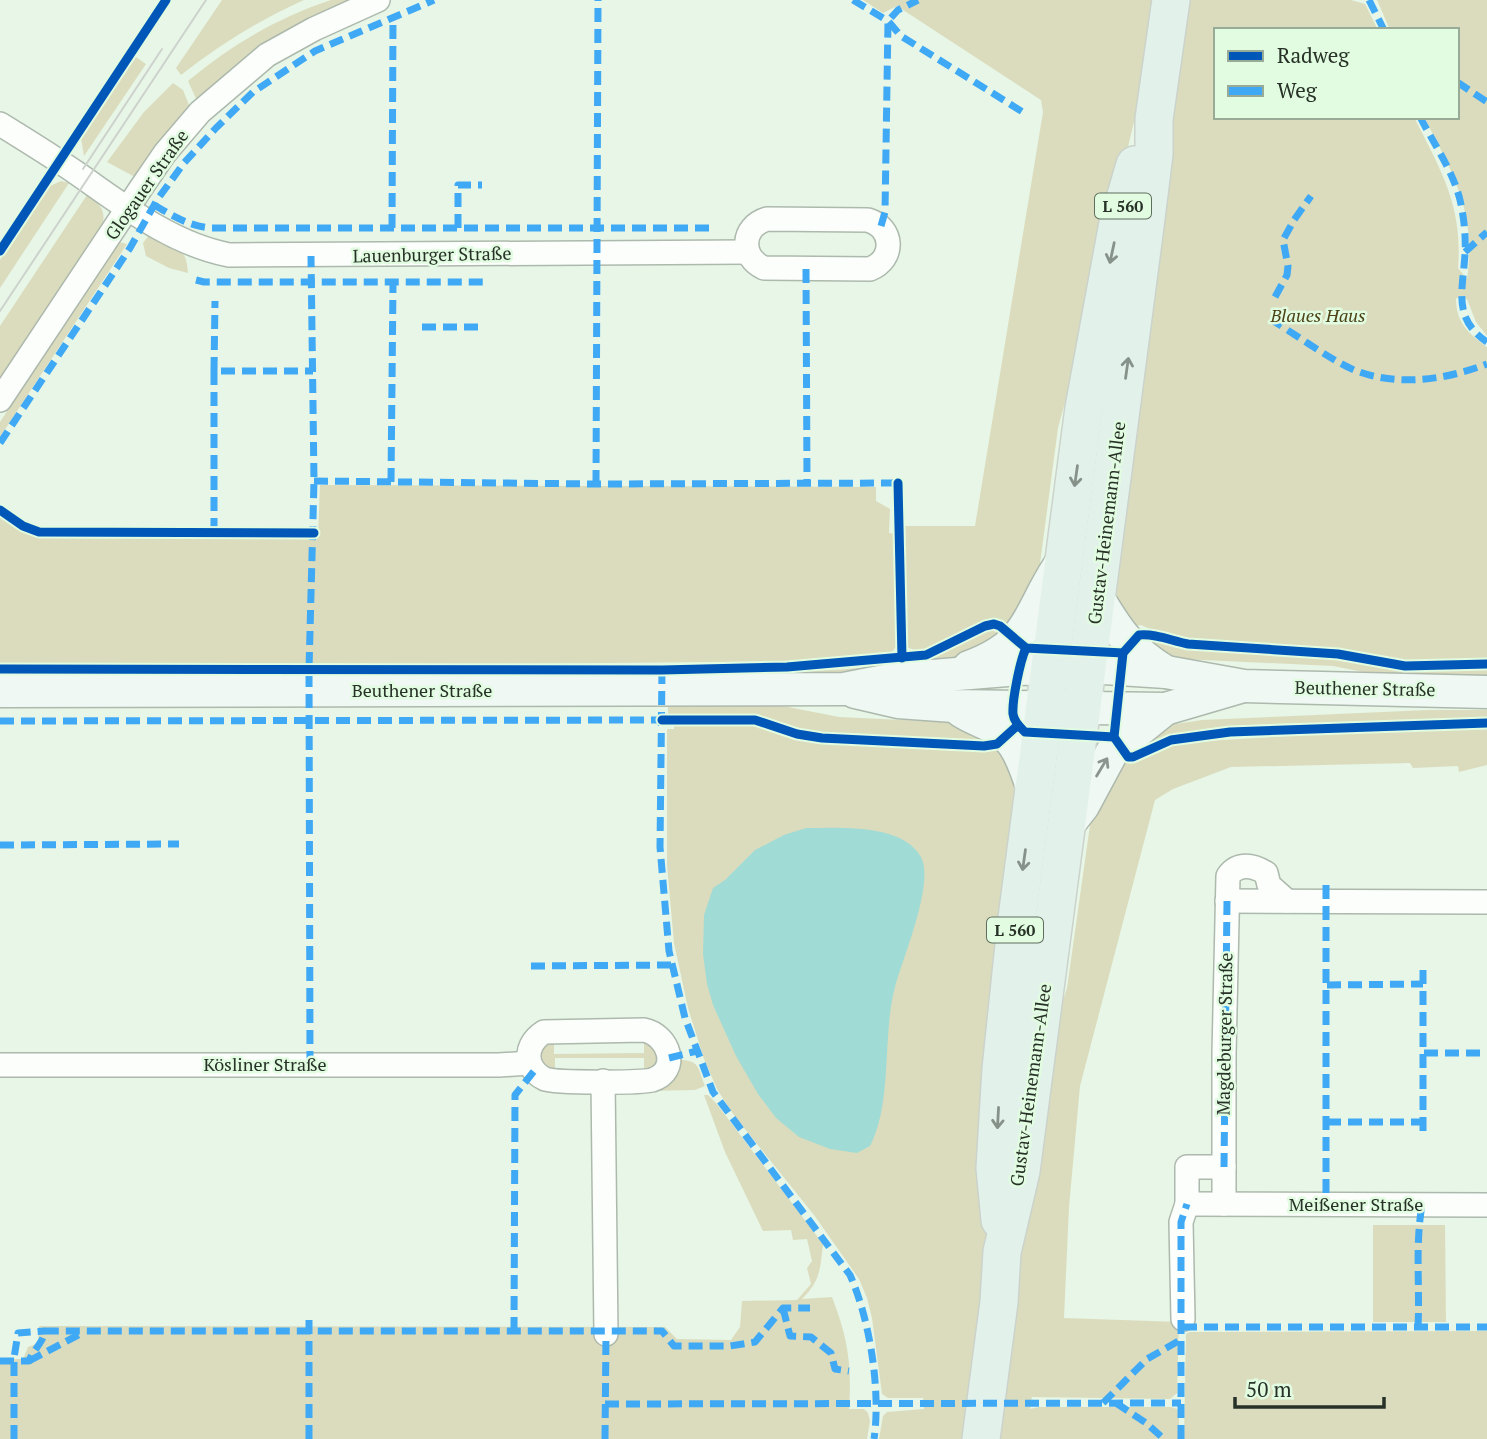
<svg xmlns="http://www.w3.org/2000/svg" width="1487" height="1439" font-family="'PT Serif',serif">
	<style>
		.green { fill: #dbdcbd }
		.water { fill: #a1dbd5 }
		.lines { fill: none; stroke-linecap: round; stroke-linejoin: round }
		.street-casing { stroke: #adb9ad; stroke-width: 26 }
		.secondary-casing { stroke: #adb9ad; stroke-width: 35 }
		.primary-casing { stroke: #cbd3cb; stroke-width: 40 }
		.street { stroke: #fbfefb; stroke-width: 23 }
		.secondary { stroke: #eff8f3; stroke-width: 32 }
		.primary { stroke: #e3f1eb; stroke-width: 37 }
		.tram { stroke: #ced2cd; stroke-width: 2 }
		.quiet { stroke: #3fa9f5; stroke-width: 7; stroke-dasharray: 14 7; stroke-linecap: butt }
		.cycleway-casing { stroke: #e1fce0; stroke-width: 13 }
		.cycleway { stroke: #0057b8; stroke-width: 9 }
		.oneway { stroke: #859189 }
		.oneway2 { stroke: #8b948d }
		.labels { text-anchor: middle; stroke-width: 5; stroke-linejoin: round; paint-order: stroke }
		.shield { fill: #e1fce0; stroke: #5f6e5e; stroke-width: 2 }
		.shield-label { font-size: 16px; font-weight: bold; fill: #273127 }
		.street-label { font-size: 18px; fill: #273127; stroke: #e1fce0 }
		.park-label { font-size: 18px; font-style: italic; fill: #4c4215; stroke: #e1fce0 }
	</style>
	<rect width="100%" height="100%" fill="#e7f6e6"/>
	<!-- green -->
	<g class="green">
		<path d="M 222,0 L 304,0 C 259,20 220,45 181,75 L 176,68 Z"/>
		<path d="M 331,0 L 352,0 L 297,27 L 198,103 L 188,81 C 231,45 277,18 331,0 Z"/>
		<path d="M 863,0 L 1158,0 L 1142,89 L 1073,373 L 1058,428 L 1039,571 L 1013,629 C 1009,625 1005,620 999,619 C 984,616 939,647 919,652 L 907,647 L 905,526 L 975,526 L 1043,112 L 1041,100 L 897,6 L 883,13 Z"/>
		<path d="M 1184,0 L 1351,0 L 1365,4 L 1378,30 L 1216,30 L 1216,117 L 1414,117 C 1441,171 1463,205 1458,268 L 1467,279 C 1477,214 1453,173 1424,117 L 1457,117 L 1457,30 L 1390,30 L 1377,0 L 1487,0 L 1487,336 L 1476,322 L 1467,299 L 1456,298 C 1456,323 1468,333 1487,347 L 1487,661 L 1397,660 L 1318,647 L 1185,638 L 1163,635 L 1141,625 L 1136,626 L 1128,635 L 1113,603 Z"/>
		<path d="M 136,57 L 146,64 L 84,156 L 81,138 Z"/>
		<path d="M 173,83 L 183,90 L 191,110 L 135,177 L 107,162 L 144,112 Z"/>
		<path d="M 61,181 L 69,183 L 0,288 L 0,260 L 48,187 Z"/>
		<path d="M 87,195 C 102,205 106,211 102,228 L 0,388 L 0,326 Z"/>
		<path d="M 150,234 C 174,246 186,244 188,273 L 169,268 L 146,256 L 143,243 Z"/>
		<path d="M 119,242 L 127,244 L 0,437 L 0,422 Z"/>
		<path d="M 320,485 L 876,487 L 876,501 L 890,509 L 889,533 L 895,534 L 896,647 L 890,654 L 823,661 L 502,664 L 0,664 L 0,515 L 29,533 L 40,535 L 318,537 Z"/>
		<path d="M 993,630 L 1004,638 L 971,658 L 820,677 L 734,674 C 796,671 863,671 924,660 C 948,655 968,632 993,630 Z"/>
		<path d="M 1146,639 L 1167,645 L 1316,656 L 1387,668 L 1487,669 L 1487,678 L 1389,677 L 1333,666 L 1181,659 L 1161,655 Z"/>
		<path d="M 668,699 L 773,704 L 839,717 L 946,722 L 970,726 L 991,742 L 809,733 L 749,715 L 668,716 Z"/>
		<path d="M 1428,710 L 1487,710 L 1487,718 C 1430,719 1373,721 1316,723 C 1263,725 1185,722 1139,750 L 1163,726 L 1202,720 Z"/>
		<path d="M 674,723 L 753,723 L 812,742 L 980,751 L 997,749 L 1017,772 L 987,1204 L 984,1295 L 969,1439 L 879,1439 L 883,1416 L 887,1412 L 924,1409 L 923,1398 L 888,1398 L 882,1394 L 872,1318 L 867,1298 L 859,1279 L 814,1215 L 733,1114 L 717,1089 L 704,1059 L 688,1008 L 674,943 L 667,865 L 667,729 L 674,729 Z"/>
		<path d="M 1487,729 L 1487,765 L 1459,772 L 1458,766 L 1413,768 L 1410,763 L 1231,767 L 1173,789 L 1155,800 L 1080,1086 L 1069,1207 L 1064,1318 L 1179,1322 L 1177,1393 L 1170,1399 L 1032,1397 L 1030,1409 L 1039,1407 L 1171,1407 L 1177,1409 L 1179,1413 L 1179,1439 L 994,1439 L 1043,1099 L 1055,1025 L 1067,988 L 1090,825 L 1098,794 L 1118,757 L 1131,764 L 1166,747 L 1190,742 L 1368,731 Z"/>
		<path d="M 644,1039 L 659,1050 L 657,1065 L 644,1071 L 644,1058 L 555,1058 L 555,1072 L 541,1065 C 538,1049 541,1047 554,1040 L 554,1054 L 644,1053 Z"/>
		<path d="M 680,1060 C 700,1060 698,1069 705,1086 L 695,1090 L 647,1091 Z"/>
		<path d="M 704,1095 L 708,1095 L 716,1103 L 823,1244 C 820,1269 821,1280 802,1299 L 832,1297 C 848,1338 852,1366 849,1409 L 864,1409 L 868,1413 L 870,1421 L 867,1439 L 0,1439 L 0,1359 L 23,1359 L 28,1347 L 38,1343 L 39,1326 L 665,1327 L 677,1339 L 731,1340 L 740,1327 L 742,1301 L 797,1300 L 811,1284 L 807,1268 L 812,1261 L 807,1239 L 793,1240 L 791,1230 L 763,1231 L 725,1152 Z"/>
		<path d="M 1373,1225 L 1445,1225 L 1446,1322 L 1373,1322 Z"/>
		<path d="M 1487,1331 L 1487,1439 L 1184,1439 L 1186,1334 L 1190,1332 Z"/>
	</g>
	<!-- water -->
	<path class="water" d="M 806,828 C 839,828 902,823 921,857 C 935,883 902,960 895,987 C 882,1035 893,1102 870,1146 L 857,1153 L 830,1149 L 799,1137 L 776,1118 L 758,1094 L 736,1056 L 713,1005 L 707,984 L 703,954 L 704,915 L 713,888 L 725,880 L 755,850 L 784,835 Z"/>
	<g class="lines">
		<defs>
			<g id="street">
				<path d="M 0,124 C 26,140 52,156 78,174 C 124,206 172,244 229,255 L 747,252"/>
				<path d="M 767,219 L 868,220 C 894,228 895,259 870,269 L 764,268 C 740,257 741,227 767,219 Z"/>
				<path d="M 0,400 L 141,188 L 165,153 L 200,112 L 267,55 L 314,29 L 378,0"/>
				<path d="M 1227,901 L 1487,902"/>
				<path d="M 644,1030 C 669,1035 681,1071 652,1080 C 640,1083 556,1083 545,1079 C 538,1076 533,1070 530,1064 C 526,1050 533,1039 544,1032 Z"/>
				<path d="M 0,1065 L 499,1065 L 530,1063"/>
				<path d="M 603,1081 L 606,1334"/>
				<path d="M 1187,1204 L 1487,1205"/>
				<path d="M 1224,1204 L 1224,1054 L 1228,876 C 1238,862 1253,865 1266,873 L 1269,885 L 1287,901"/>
				<path d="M 1183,1319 L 1181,1222 L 1187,1204 L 1187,1167 L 1224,1167"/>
			</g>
			<g id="secondary">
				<path d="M 1097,596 C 1117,630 1131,651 1166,672"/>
				<path d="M 969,667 C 1032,644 1027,614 1059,566"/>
				<path d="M 0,691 L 844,689 L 895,679 L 1019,669 L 1088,667 L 1166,672 L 1244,686 L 1487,692"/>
				<path d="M 855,692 L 898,702 L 954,706 L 1165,709 L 1240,687"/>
				<path d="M 961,711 C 973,719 985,722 997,729 C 1019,741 1026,771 1034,792"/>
				<path d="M 1068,825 L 1083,806 L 1112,752 L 1165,709"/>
			</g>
			<g id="primary">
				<path d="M 1000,1220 L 995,1168 L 1001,1069 L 1016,926 L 1084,408 L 1118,223 L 1135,165"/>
				<path d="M 981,1439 L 999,1302 L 1002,1252 L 1021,1171 L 1145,226 L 1154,154 L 1154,119 L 1171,0"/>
			</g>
		</defs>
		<!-- street casing -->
		<use href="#street" class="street-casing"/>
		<!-- secondary casing -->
		<use href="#secondary" class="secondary-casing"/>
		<!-- primary casing -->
		<use href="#primary" class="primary-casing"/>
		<!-- street -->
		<use href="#street" class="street"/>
		<!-- secondary -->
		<use href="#secondary" class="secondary"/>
		<!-- primary -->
		<use href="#primary" class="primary"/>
		<!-- tram -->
		<g class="tram">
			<path d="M 83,169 L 162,49"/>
			<path d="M 0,311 L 206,0"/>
		</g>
		<!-- quiet -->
		<g class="quiet">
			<path d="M 853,0 L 888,21 L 901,36 L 1026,114"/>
			<path d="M 1369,0 L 1384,30"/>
			<path d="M 1457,82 L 1487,102"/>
			<path d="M 1420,117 C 1434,144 1453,171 1460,200 C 1464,217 1466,237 1465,254 C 1463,290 1452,318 1487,342"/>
			<path d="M 154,205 C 173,216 189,226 211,228 L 716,228"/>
			<path d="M 881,226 L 885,212 L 888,21 L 898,10 L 918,0"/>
			<path d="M 392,228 L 393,17"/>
			<path d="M 458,228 L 458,185 L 482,185"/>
			<path d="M 1465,252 L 1487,232"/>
			<path d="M 806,269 L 807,483"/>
			<path d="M 196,280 L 204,282 L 484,282"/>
			<path d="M 1275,297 L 1287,275 L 1288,266 L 1283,240 L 1294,220 L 1311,196"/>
			<path d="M 1270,319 C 1295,334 1329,359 1354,370 C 1397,387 1445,380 1487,364"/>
			<path d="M 422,327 L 484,327"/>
			<path d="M 214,371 L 215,301"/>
			<path d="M 0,443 L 130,248 L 157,200 L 184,163 L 216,128 L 253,92 L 315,51 L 434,0"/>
			<path d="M 314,481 L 596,484 L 898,483 L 898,487"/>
			<path d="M 391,482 L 393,282"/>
			<path d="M 596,484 L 598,0"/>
			<path d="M 214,532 L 214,371 L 313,371"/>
			<path d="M 662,670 L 660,847 L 669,951 L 685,1018 L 713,1092 L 850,1275 C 870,1320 881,1391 874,1439"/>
			<path d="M 0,721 L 667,720"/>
			<path d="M 0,845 L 179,844"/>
			<path d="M 1326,885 L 1326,1205"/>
			<path d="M 531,966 L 672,965"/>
			<path d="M 1423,970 L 1423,1135"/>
			<path d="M 1327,985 L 1423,984"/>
			<path d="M 1424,1053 L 1487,1053"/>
			<path d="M 669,1058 L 697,1051"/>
			<path d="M 310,1065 L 309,669 L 314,481 L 311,256"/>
			<path d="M 1327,1122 L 1423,1122"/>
			<path d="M 1224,1167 L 1227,901"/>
			<path d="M 783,1308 L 790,1336 L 811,1337 L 831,1353 L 835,1369 L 849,1371"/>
			<path d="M 309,1320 L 309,1439"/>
			<path d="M 1183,1327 L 1487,1327"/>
			<path d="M 1418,1327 C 1420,1286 1415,1245 1422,1205"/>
			<path d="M 514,1331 L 515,1095 L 534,1071"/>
			<path d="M 0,1361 L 29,1361 C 33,1350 43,1343 45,1331 L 662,1331 L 674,1346 L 730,1346 L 755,1342 L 783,1308 L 810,1308"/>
			<path d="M 29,1361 L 82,1333"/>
			<path d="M 1103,1403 L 1147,1359 L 1182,1339"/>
			<path d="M 1116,1403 L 1146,1423 L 1164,1439"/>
			<path d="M 605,1404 L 1181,1403"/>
			<path d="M 14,1439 L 14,1358 L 18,1333 L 45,1331"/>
			<path d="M 605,1439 L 606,1334"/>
			<path d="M 1181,1439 L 1181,1222 L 1187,1204"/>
		</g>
		<defs>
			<g id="cycleway">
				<path d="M 0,251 L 166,0"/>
				<path d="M 898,483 L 902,658"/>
				<path d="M 0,510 L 23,526 L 39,532 L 314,533"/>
				<path d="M 1026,648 C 1020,661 1012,700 1013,714 C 1014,722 1020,727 1025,732 L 1114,737"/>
				<path d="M 1487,664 L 1405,666 L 1338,654 L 1188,644 C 1172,641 1155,633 1139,635 L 1123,653 L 1114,737 L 1128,757 L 1133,757 L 1171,740 L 1230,732 L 1487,723"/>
				<path d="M 0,669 L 662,670 L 787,667 L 926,655 L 985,626 L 994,624 L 1000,626 L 1026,648 L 1123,653"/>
				<path d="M 662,720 L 755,720 L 797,734 L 822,738 L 984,746 L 997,744 L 1018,725"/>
			</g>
		</defs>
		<!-- cycleway casing -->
		<use href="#cycleway" class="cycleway-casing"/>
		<!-- cycleway -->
		<use href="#cycleway" class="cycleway"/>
	</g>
	<!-- one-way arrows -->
	<defs><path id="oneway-shaft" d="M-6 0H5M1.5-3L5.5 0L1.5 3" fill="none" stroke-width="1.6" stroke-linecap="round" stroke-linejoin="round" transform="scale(1.75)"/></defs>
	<g class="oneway">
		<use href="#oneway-shaft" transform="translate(1112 253) rotate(102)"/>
		<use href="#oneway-shaft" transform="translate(1127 368) rotate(-82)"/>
		<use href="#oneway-shaft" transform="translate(1076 476) rotate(98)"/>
		<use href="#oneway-shaft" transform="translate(1024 860) rotate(98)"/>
		<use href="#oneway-shaft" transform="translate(998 1118) rotate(93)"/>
	</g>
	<use class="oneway2" href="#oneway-shaft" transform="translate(1102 767) rotate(-59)"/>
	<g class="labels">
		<!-- shield labels -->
		<g class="shield">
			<rect x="1095" y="193.5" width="56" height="25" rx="5"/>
			<rect x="987" y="917.5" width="56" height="25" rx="5"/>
		</g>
		<g class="shield-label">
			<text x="1123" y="212">L 560</text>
			<text x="1015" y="936">L 560</text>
		</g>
		<!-- street labels -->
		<g class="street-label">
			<text transform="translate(147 185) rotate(-55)" y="6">Glogauer Straße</text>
			<text transform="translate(432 255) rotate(-1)" y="6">Lauenburger Straße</text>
			<text transform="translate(1107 523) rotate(-83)" y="6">Gustav-Heinemann-Allee</text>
			<text transform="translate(1365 689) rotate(1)" y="6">Beuthener Straße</text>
			<text x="422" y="697">Beuthener Straße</text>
			<text transform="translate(1225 1034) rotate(-89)" y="6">Magdeburger Straße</text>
			<text x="265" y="1071">Kösliner Straße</text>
			<text transform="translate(1031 1085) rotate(-82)" y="6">Gustav-Heinemann-Allee</text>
			<text x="1356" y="1211">Meißener Straße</text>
		</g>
		<!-- park labels -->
		<g class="park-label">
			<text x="1318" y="322">Blaues Haus</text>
		</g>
	</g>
	<!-- legend -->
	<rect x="1214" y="28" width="245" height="91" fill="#e1fce0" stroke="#97ab96" stroke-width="2"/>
	<rect x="1228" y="51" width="35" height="10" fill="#0057b8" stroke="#97ab96" stroke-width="2"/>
	<text x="1277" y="63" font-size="21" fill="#273127">Radweg</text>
	<rect x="1228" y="86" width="35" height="10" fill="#3fa9f5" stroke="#97ab96" stroke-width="2"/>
	<text x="1277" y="98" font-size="21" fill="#273127">Weg</text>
	<!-- scale -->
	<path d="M1235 1397v10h149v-10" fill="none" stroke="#273127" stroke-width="3.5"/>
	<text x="1246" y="1397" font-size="21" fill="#273127" stroke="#e1fce0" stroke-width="5" paint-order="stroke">50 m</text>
</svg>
